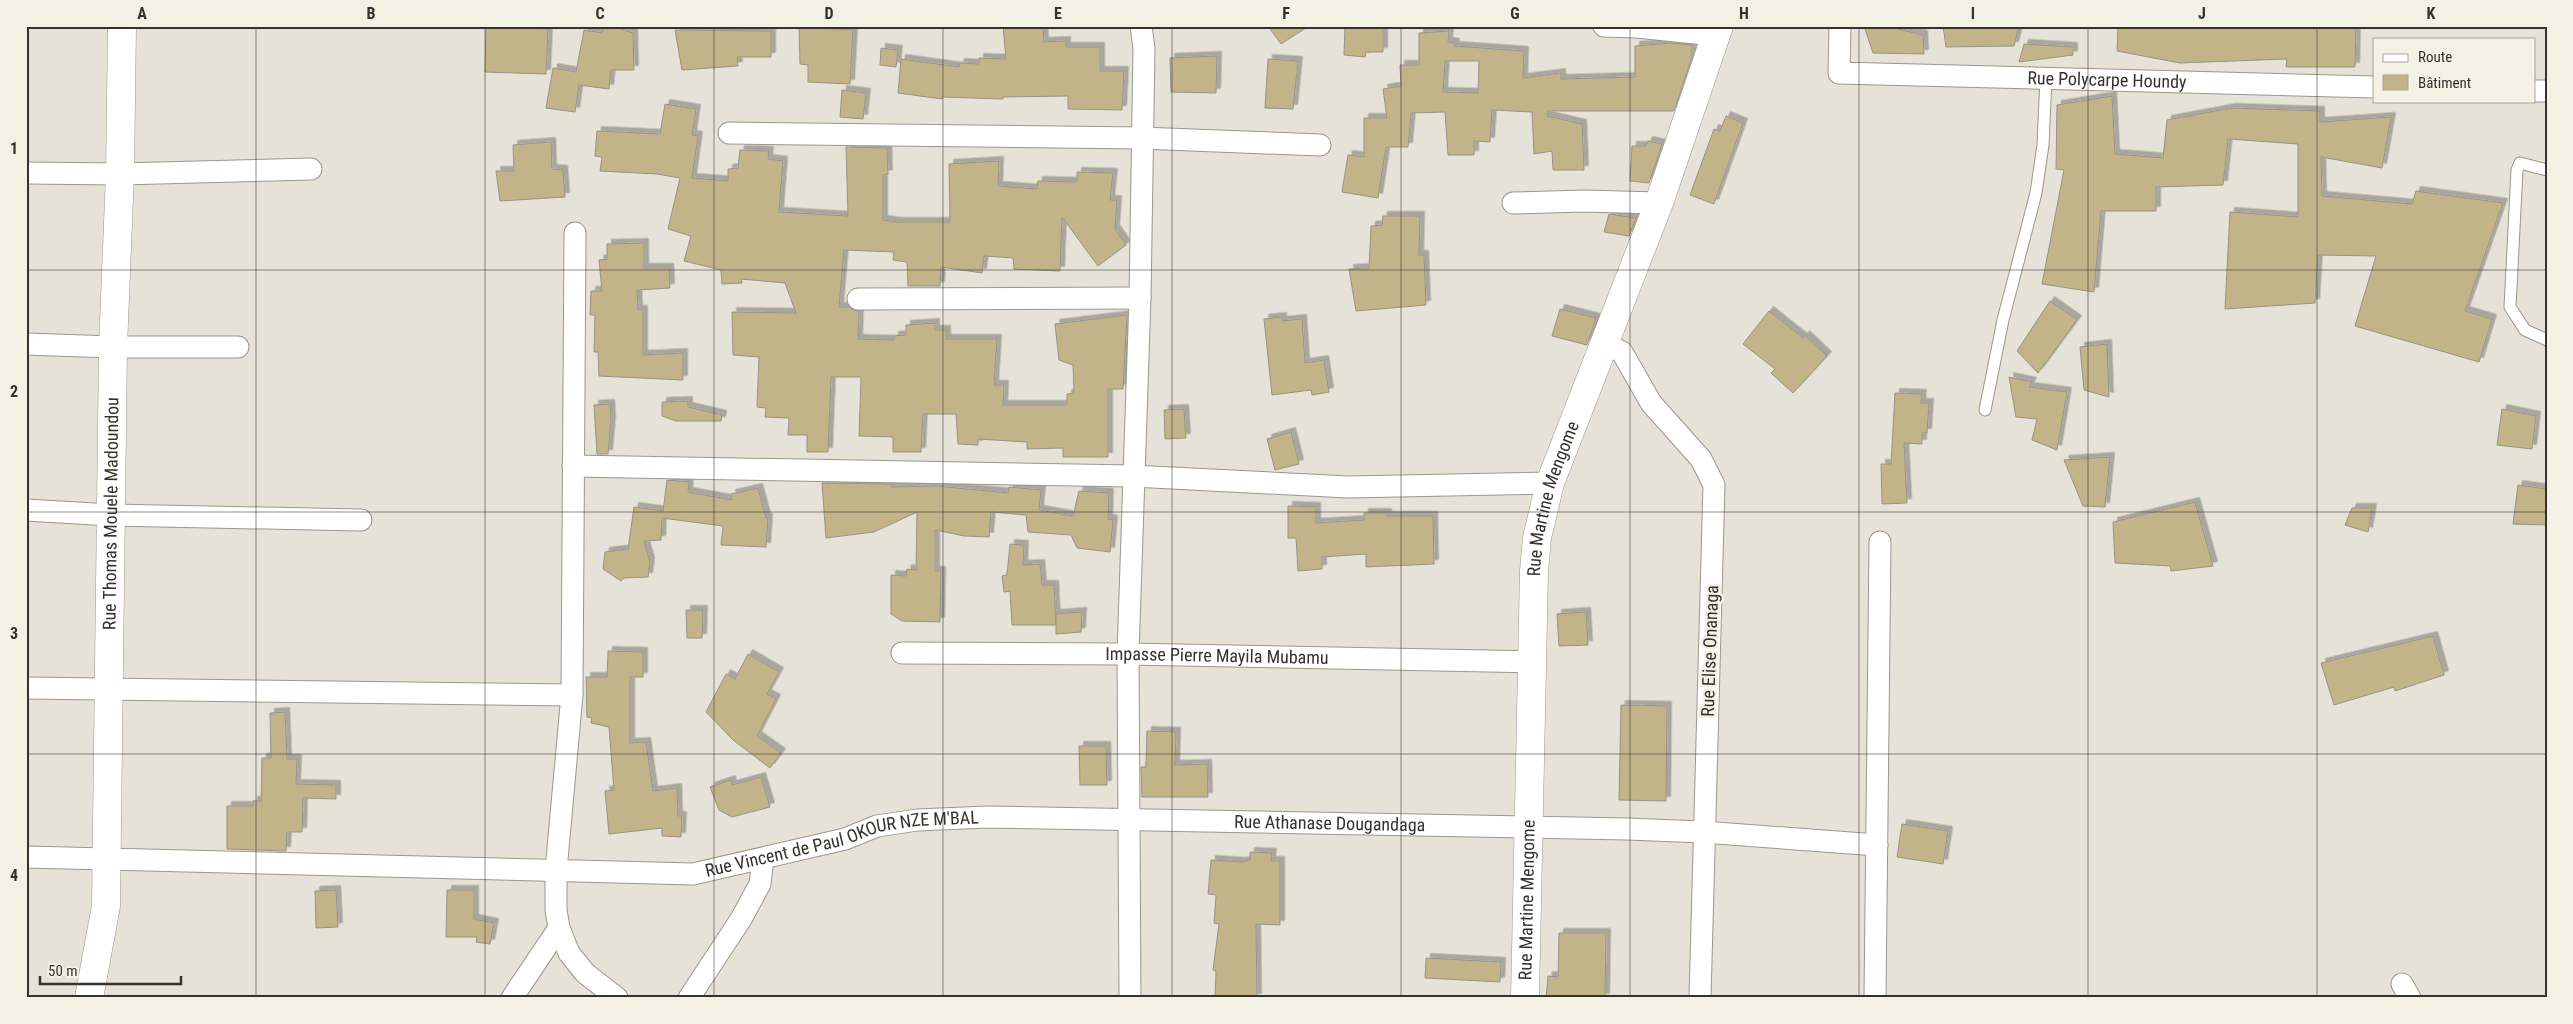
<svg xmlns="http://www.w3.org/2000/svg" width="2573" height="1024" font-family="'Roboto Condensed',sans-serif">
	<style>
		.building { fill: #c3b389; stroke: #979389; fill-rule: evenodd; filter: url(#shadow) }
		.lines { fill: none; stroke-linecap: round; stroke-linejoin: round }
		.lane-casing { stroke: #9b978d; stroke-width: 13 }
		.street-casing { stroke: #9b978d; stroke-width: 23 }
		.secondary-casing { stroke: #9b978d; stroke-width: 29 }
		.lane { stroke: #fff; stroke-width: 11 }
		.street { stroke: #fff; stroke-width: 21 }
		.secondary { stroke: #fff; stroke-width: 28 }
		.grid { fill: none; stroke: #34322e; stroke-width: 1; stroke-opacity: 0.55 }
		.labels { text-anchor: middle; stroke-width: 5; stroke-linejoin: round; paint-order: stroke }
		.street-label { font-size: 18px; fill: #34322e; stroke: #f4f0e4 }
		.neatline { fill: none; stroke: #34322e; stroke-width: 2 }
		.grid-label { font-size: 16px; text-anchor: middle; font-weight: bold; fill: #34322e }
	</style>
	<defs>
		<filter id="shadow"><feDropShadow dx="4.5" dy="-4.5" stdDeviation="0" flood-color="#0004"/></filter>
	</defs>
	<rect width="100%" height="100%" fill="#e7e2d7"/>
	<!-- building -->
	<g class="building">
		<path d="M 486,26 L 548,29 L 546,74 L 485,72 Z"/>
		<path d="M 604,26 L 613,26 L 633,33 L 634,70 L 611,70 L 609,89 L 579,85 L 575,112 L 546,108 L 553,68 L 576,72 L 584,30 L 602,33 Z"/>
		<path d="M 1003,26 L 1043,26 L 1044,42 L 1066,41 L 1066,47 L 1100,47 L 1100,71 L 1124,71 L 1122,110 L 1068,109 L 1068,96 L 1003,97 L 1003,99 L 942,97 L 942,99 L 898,93 L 901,59 L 959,67 L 960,63 L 979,64 L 979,58 L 1006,59 Z"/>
		<path d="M 1268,26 L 1309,26 L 1281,44 Z"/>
		<path d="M 1345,26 L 1383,26 L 1383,52 L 1366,52 L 1365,57 L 1344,55 Z"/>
		<path d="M 1864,26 L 1886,26 L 1923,35 L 1924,54 L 1873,53 Z"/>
		<path d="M 1943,26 L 2019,26 L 2014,46 L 1946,47 Z"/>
		<path d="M 2118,26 L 2356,26 L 2355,67 L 2286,67 L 2287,59 L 2180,63 L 2117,51 Z"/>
		<path d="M 799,27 L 853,30 L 850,84 L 808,82 L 808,65 L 800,64 Z"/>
		<path d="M 675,30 L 771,31 L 771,57 L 737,57 L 738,66 L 682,70 Z"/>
		<path d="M 1449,31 L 1448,42 L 1455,43 L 1454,46 L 1524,51 L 1523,78 L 1561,73 L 1561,79 L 1635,77 L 1635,46 L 1672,43 L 1692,45 L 1692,57 L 1674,111 L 1548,111 L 1547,116 L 1582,124 L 1584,170 L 1553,170 L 1552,151 L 1534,154 L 1532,112 L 1492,110 L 1490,142 L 1474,141 L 1474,155 L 1448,155 L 1445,112 L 1411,113 L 1408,147 L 1386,147 L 1378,198 L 1342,192 L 1348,155 L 1364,157 L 1364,118 L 1387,118 L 1383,89 L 1401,86 L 1400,65 L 1419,65 L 1419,33 ZM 1445,61 L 1479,61 L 1478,93 L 1443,92 Z"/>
		<path d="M 2024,44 L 2073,47 L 2073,55 L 2019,62 Z"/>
		<path d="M 881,48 L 898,50 L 896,67 L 880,65 Z"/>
		<path d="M 1217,56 L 1216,93 L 1171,92 L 1170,58 Z"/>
		<path d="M 1268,59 L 1298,61 L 1293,109 L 1265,108 Z"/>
		<path d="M 842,90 L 866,93 L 863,119 L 840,117 Z"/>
		<path d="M 2112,96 L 2115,154 L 2163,158 L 2167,120 L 2231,108 L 2320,111 L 2320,122 L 2391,117 L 2382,168 L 2321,157 L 2322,196 L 2412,204 L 2416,191 L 2503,203 L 2465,311 L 2492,319 L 2479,362 L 2355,326 L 2376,256 L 2318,255 L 2315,303 L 2225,309 L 2230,212 L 2298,217 L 2298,144 L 2228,139 L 2223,185 L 2156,187 L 2156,211 L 2101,211 L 2094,292 L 2042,284 L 2064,170 L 2056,169 L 2057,105 Z"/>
		<path d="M 665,104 L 696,109 L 692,135 L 698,136 L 692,178 L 728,181 L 728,169 L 738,168 L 740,150 L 769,151 L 768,159 L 783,161 L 779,212 L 848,216 L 846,147 L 887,148 L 888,174 L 883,175 L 883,220 L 896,222 L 950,222 L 949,164 L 999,161 L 998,186 L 1037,189 L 1038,181 L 1077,182 L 1077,172 L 1113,173 L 1110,200 L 1117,200 L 1115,229 L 1126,245 L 1098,266 L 1062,217 L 1060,271 L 1014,269 L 1013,258 L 984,256 L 982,273 L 941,267 L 940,286 L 908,286 L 907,262 L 893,260 L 894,252 L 844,250 L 839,307 L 849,307 L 859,312 L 858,339 L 894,340 L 894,336 L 906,335 L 906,325 L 935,323 L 935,330 L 946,330 L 946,339 L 997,339 L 994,385 L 1004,385 L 1003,405 L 1067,405 L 1067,394 L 1074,393 L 1073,365 L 1059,360 L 1055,324 L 1127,315 L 1123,389 L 1108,389 L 1108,457 L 1063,457 L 1063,448 L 1027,449 L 1027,442 L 978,439 L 978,445 L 958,444 L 956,414 L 923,414 L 921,452 L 893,452 L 893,437 L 859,436 L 861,377 L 831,377 L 828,452 L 807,452 L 807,435 L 788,435 L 789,418 L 765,417 L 766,408 L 757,407 L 759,357 L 733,355 L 732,312 L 796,313 L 785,283 L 741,279 L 742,283 L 722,284 L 721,270 L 684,261 L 691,236 L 668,229 L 680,178 L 657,174 L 600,171 L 602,157 L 595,156 L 597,131 L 660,134 Z"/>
		<path d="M 1726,116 L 1743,123 L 1714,204 L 1690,195 L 1714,129 L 1720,131 Z"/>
		<path d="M 1648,141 L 1662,144 L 1649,183 L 1630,181 L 1632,146 L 1646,146 Z"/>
		<path d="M 551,142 L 552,169 L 563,170 L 565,197 L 500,201 L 496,171 L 514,171 L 513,145 Z"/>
		<path d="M 1609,214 L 1636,218 L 1629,236 L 1604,232 Z"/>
		<path d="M 1383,216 L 1420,216 L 1419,255 L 1424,255 L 1426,305 L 1356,311 L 1349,269 L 1369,268 L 1371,226 L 1382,225 Z"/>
		<path d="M 644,243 L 644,268 L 669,268 L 670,288 L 637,290 L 638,310 L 643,310 L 643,355 L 683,353 L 683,380 L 599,376 L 598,352 L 594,352 L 595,315 L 590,315 L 591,291 L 602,291 L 599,260 L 607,259 L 607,244 Z"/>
		<path d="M 2050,301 L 2077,320 L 2038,373 L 2017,351 Z"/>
		<path d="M 1560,309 L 1596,318 L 1587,345 L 1552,336 Z"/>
		<path d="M 1769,311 L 1803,338 L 1805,335 L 1827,356 L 1793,393 L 1771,373 L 1775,369 L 1743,344 Z"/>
		<path d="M 1282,317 L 1282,321 L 1302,319 L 1305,363 L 1324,360 L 1329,392 L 1312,395 L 1311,390 L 1272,395 L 1264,319 Z"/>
		<path d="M 2107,344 L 2109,397 L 2084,390 L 2080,347 Z"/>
		<path d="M 2009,377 L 2032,382 L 2029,387 L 2067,392 L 2057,450 L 2032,440 L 2037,419 L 2016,417 Z"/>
		<path d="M 1895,393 L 1922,394 L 1921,403 L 1929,403 L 1927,433 L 1922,433 L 1922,444 L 1904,443 L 1907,503 L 1882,504 L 1881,464 L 1891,464 Z"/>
		<path d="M 688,401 L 688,407 L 722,415 L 721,421 L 676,421 L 662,416 L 662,402 Z"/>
		<path d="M 610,404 L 611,421 L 608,454 L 597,454 L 594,405 Z"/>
		<path d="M 1184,409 L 1186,438 L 1165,439 L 1164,410 Z"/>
		<path d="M 2502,409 L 2536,416 L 2532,449 L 2497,445 Z"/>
		<path d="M 1291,432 L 1299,464 L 1275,470 L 1267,439 Z"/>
		<path d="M 2110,457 L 2105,507 L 2083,506 L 2064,460 Z"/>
		<path d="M 667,480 L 689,482 L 688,492 L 732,500 L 731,494 L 758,488 L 766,518 L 768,518 L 766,547 L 721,545 L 723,526 L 662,518 L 661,540 L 644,541 L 650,562 L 648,577 L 624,578 L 621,581 L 603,569 L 605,552 L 628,549 L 634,507 L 663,511 Z"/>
		<path d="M 822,483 L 892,484 L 892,487 L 936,486 L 1008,493 L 1009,487 L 1041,490 L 1039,510 L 1073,516 L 1079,491 L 1109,493 L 1108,519 L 1113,520 L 1110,552 L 1077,548 L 1071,535 L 1028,532 L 1026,515 L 991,512 L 989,537 L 964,536 L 935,530 L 935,571 L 941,571 L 940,622 L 902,621 L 891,614 L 891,575 L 906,576 L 907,569 L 916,570 L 917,512 L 874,532 L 826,538 Z"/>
		<path d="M 2518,485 L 2546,489 L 2547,525 L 2513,524 Z"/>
		<path d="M 2195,502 L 2213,566 L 2171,571 L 2170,566 L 2115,563 L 2113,522 Z"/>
		<path d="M 1288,506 L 1316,507 L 1316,523 L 1364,520 L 1364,513 L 1387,513 L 1387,516 L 1433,516 L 1434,564 L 1366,567 L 1366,554 L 1322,557 L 1322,569 L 1298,571 L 1296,538 L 1288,538 Z"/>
		<path d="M 2352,508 L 2372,508 L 2368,532 L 2345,525 Z"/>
		<path d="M 1010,544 L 1024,545 L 1023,565 L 1040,564 L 1042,585 L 1054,585 L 1056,625 L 1012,625 L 1010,591 L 1004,592 L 1002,576 L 1007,575 Z"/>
		<path d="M 686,610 L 703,610 L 702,638 L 687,638 Z"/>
		<path d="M 1082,612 L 1081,632 L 1056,634 L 1056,614 Z"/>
		<path d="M 1586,612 L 1588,645 L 1559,646 L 1557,614 Z"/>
		<path d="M 2433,636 L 2444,675 L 2395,691 L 2394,687 L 2334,705 L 2321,663 Z"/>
		<path d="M 608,651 L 643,652 L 643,677 L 630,677 L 630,743 L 646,742 L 653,791 L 677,788 L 678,816 L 682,816 L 681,837 L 662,836 L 662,828 L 609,834 L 605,791 L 614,790 L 609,727 L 591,723 L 592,718 L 587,717 L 586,677 L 607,677 Z"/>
		<path d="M 748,654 L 779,672 L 767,694 L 776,699 L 757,736 L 781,753 L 770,768 L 733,740 L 706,712 L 726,674 L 735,679 Z"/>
		<path d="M 1621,705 L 1667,706 L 1666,801 L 1619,800 Z"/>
		<path d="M 285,712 L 287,759 L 297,759 L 296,784 L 336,785 L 336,799 L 303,798 L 302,832 L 287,832 L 286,851 L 227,849 L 227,806 L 253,806 L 253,801 L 261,801 L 262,758 L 271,758 L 270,713 Z"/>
		<path d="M 1147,731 L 1176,732 L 1175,765 L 1207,764 L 1208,797 L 1142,797 L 1141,767 L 1146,767 Z"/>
		<path d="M 1079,746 L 1106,746 L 1107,785 L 1080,785 Z"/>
		<path d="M 761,777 L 770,807 L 732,817 L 719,810 L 710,787 L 731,780 L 732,785 Z"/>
		<path d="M 1902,824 L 1948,831 L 1943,864 L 1897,857 Z"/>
		<path d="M 1250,852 L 1272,853 L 1271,861 L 1280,861 L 1280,925 L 1256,924 L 1257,998 L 1215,998 L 1216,971 L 1213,970 L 1219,924 L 1214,923 L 1216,895 L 1208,894 L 1211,860 L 1241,862 L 1250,860 Z"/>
		<path d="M 336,890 L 338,927 L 316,928 L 315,891 Z"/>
		<path d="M 447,890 L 474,890 L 474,919 L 494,923 L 490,944 L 476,942 L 477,937 L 446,937 Z"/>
		<path d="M 1559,933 L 1606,933 L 1605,998 L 1546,998 L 1548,976 L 1558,977 Z"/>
		<path d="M 1426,958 L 1501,962 L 1500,982 L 1425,978 Z"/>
	</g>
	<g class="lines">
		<defs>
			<g id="lane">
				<path d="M 2547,170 L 2520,163 L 2517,170 L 2510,307 L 2525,330 L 2547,340"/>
				<path d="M 1985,410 L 2003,320 L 2036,193 L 2043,145 L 2046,77"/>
			</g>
			<g id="street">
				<path d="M 1604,26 L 1637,27 L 1715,35"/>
				<path id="s1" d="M 1840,26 L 1839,73 L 2374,87"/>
				<path d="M 2534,91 L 2547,91"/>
				<path d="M 729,133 L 1141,138 L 1320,145"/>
				<path d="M 26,173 L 120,174 L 311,169"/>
				<path d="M 1513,203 L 1584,201 L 1659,203"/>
				<path d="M 575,233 L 572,695 L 556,870 L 556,910 L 559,928 L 569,953 L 585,973 L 617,998"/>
				<path d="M 858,299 L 1140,298"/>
				<path d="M 26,344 L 113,347 L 238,347"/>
				<path d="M 1605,344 L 1622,352 L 1651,403 L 1701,459 L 1714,485 L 1700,998"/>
				<path d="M 573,466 L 1133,476 L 1348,487 L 1550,483"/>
				<path d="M 26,510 L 111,515 L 361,520"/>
				<path id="s2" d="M 902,653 L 1128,654 L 1533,662"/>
				<path d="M 26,688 L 572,695"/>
				<path id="s3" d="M 26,857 L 693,874 L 845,839 L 877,826 L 917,820 L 987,817 L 1627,829 L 1703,832 L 1877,845"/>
				<path d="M 2402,984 L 2410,998"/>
				<path d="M 512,998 L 559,928"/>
				<path d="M 689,998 L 741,919 L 760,884 L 763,859"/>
				<path d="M 1130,998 L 1128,654 L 1140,298 L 1144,48 L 1141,26"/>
				<path d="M 1875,998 L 1880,542"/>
			</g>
			<g id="secondary">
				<path id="s4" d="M 89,998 L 106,906 L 113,347 L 120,174 L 122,26"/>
				<path id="s5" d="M 1525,998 L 1534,571 L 1537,538 L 1550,483 L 1659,203 L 1719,26"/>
			</g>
		</defs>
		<!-- lane casing -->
		<use href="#lane" class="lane-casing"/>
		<!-- street casing -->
		<use href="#street" class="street-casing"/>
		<!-- secondary casing -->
		<use href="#secondary" class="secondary-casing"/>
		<!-- lane -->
		<use href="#lane" class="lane"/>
		<!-- street -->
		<use href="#street" class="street"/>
		<!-- secondary -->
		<use href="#secondary" class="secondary"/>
	</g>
	<!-- grid -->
	<path class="grid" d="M 256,26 L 256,998M 485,26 L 485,998M 714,26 L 714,998M 943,26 L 943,998M 1172,26 L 1172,998M 1401,26 L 1401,998M 1630,26 L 1630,998M 1859,26 L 1859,998M 2088,26 L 2088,998M 2317,26 L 2317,998M 26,270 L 2547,270M 26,512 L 2547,512M 26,754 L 2547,754"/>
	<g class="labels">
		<!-- street labels -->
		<g class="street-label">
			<text dy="6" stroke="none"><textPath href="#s1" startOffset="315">Rue Polycarpe Houndy</textPath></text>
			<text dy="6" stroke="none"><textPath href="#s5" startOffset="502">Rue Martine Mengome</textPath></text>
			<text dy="6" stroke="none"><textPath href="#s4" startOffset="486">Rue Thomas Mouele Madoundou</textPath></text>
			<text transform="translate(1710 651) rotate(-88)" y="6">Rue Elise Onanaga</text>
			<text dy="6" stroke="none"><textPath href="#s2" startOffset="315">Impasse Pierre Mayila Mubamu</textPath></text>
			<text dy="6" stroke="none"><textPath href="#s3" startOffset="1311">Rue Athanase Dougandaga</textPath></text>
			<text dy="6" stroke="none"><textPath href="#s3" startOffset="820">Rue Vincent de Paul OKOUR NZE M'BAL</textPath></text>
			<text dy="6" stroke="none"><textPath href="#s5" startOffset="98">Rue Martine Mengome</textPath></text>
		</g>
	</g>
	<!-- border -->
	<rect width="2573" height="1024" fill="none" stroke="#f4f0e4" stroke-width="55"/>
	<!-- legend -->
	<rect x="2373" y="38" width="162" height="65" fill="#f4f0e4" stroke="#a7a49b"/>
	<rect x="2383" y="54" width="25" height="8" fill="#ffffff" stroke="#a7a49b"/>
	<text x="2418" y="62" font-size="15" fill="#34322e">Route</text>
	<rect x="2383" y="75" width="25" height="15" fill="#c3b389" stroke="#a7a49b"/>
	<text x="2418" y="88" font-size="15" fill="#34322e">Bâtiment</text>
	<!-- scale -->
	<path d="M40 976v8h141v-8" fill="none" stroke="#34322e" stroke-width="2.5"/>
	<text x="48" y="976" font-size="15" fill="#34322e" stroke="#f4f0e4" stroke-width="4" paint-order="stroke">50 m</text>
	<rect x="28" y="28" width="2518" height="968" class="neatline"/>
	<g class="grid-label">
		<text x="142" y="19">A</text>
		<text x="371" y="19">B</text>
		<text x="600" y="19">C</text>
		<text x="829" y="19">D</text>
		<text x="1058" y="19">E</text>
		<text x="1286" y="19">F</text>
		<text x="1515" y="19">G</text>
		<text x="1744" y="19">H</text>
		<text x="1973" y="19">I</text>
		<text x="2202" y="19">J</text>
		<text x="2431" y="19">K</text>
		<text x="14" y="154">1</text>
		<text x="14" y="397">2</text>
		<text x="14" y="639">3</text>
		<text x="14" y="881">4</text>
	</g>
</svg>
